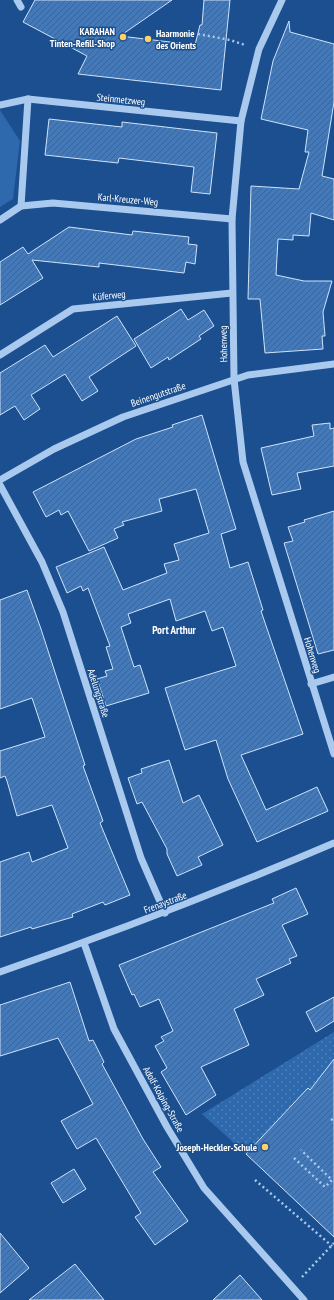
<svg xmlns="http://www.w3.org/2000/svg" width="334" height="1300" font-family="'PT Sans Narrow',sans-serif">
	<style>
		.grass { fill: url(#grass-dots) }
		.park { fill: #2e69ad }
		.building { fill: url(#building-hatch); stroke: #cfe3fa }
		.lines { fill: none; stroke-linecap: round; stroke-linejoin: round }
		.path { stroke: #a9c9ee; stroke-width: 2.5; stroke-dasharray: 2 3; stroke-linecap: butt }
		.minor { stroke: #a9c9ee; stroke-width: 7 }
		.poi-dot { fill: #ffd166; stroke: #1b4f8f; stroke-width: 1.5 }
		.labels { text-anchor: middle; stroke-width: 3; stroke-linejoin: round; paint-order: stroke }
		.poi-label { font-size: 10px; font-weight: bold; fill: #fff; stroke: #1b4f8f; text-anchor: end }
		.street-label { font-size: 10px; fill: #fff; stroke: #1b4f8f }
		.neighbourhood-label { font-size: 11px; font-weight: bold; fill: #fff; stroke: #1b4f8f }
	</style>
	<defs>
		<pattern id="grass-dots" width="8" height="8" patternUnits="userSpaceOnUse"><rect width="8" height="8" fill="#2e69ad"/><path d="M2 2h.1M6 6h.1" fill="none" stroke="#4d80b9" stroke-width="1.8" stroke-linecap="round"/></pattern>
		<pattern id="building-hatch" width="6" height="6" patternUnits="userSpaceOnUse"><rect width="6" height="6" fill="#4478b7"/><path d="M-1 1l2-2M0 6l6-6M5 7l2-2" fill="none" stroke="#486282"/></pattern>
	</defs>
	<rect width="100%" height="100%" fill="#1b4f8f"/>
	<!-- grass -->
	<path class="grass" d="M 334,1032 L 334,1065 L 326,1069 L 327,1072 L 310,1090 L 308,1088 L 250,1154 L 247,1152 L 246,1154 L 202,1114 Z"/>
	<!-- park -->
	<path class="park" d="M 0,110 L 20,141 L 13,199 L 0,207 Z"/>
	<!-- building -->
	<g class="building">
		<path d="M 35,0 L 172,0 L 120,36 L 195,45 L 200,25 L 202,25 L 204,0 L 230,0 L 221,90 L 78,74 L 87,56 L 23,22 Z"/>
		<path d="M 289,21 L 290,32 L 334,44 L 334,102 L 322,176 L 334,179 L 334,220 L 311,213 L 309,236 L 293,235 L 293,240 L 278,239 L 276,275 L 304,281 L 332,281 L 323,312 L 325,336 L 322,336 L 323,349 L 265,353 L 260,299 L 248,299 L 251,186 L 299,189 L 309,152 L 305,152 L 308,130 L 261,119 L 273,61 Z"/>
		<path d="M 49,119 L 122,127 L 122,122 L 217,133 L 210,194 L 191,192 L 194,167 L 119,158 L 118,163 L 45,155 Z"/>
		<path d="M 69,227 L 132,235 L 133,231 L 189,237 L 188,244 L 197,245 L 195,264 L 186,262 L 184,273 L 99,263 L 99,267 L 32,260 L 43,278 L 0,305 L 0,262 L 23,247 L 28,254 Z"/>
		<path d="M 181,309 L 188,320 L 204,310 L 214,326 L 199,336 L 201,339 L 169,360 L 168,357 L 151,368 L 134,339 Z"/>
		<path d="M 117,316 L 136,346 L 89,377 L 98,391 L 82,401 L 65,374 L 31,395 L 40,409 L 24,420 L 15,406 L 0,415 L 0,373 L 45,345 L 53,357 Z"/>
		<path d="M 202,415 L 236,529 L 221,534 L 230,568 L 248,562 L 263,610 L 261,611 L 303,734 L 241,755 L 266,810 L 317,787 L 328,811 L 257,842 L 228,779 L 216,740 L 185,750 L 165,688 L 236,666 L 223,627 L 212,631 L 205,611 L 176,621 L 170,599 L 128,614 L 131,623 L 121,627 L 134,667 L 140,665 L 149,693 L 106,706 L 97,679 L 107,676 L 105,671 L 113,669 L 106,647 L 110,646 L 88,588 L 83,591 L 81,586 L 67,593 L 56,567 L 104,547 L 123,590 L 167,573 L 164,564 L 179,560 L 174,544 L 209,533 L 196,489 L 159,499 L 162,511 L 122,522 L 124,525 L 114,529 L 118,538 L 89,551 L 68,511 L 61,515 L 59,510 L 46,517 L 33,492 L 136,439 L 173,427 L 172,425 Z"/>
		<path d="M 330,423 L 330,429 L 334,428 L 334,466 L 297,473 L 301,489 L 272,495 L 261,448 L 314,436 L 312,425 Z"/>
		<path d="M 334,511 L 334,650 L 318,654 L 284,543 L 293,541 L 288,527 L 305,522 L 304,520 Z"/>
		<path d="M 27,590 L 41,629 L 85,765 L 83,766 L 103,821 L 100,823 L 130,895 L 105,905 L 103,902 L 72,914 L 73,917 L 32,929 L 31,927 L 0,937 L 0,862 L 29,852 L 32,862 L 68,848 L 52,805 L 17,816 L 7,781 L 5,776 L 0,778 L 0,751 L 45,737 L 32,698 L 0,709 L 0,600 Z"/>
		<path d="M 169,760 L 183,803 L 199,795 L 223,845 L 198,857 L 202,865 L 177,876 L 167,854 L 167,849 L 142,802 L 137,804 L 128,778 L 142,773 L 141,769 Z"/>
		<path d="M 296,888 L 308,914 L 282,925 L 297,956 L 289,959 L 291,963 L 256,979 L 264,995 L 234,1009 L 249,1045 L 201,1067 L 216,1095 L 186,1115 L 161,1072 L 167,1068 L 155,1046 L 164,1041 L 161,1037 L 173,1031 L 159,999 L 140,1007 L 134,994 L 132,995 L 119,965 L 274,903 L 272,899 Z"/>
		<path d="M 70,982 L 89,1041 L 93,1040 L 104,1062 L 102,1064 L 143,1139 L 161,1167 L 153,1172 L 188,1221 L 155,1245 L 135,1217 L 141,1213 L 96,1138 L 77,1149 L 61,1121 L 93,1104 L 58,1038 L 0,1056 L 0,1005 Z"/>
		<path d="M 334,997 L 334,1021 L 316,1032 L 306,1012 Z"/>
		<path d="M 334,1059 L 334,1237 L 246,1154 L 308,1088 L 310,1090 Z"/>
		<path d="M 74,1169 L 86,1189 L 63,1203 L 51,1183 Z"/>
		<path d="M 0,1233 L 29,1268 L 0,1293 Z"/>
		<path d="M 75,1264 L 104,1300 L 29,1300 Z"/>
		<path d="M 240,1275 L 262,1300 L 213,1300 Z"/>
	</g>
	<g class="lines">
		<!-- path -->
		<g class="path">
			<path d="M 198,34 L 230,40 L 245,45"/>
			<path d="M 331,1119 L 334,1121"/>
			<path d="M 294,1158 L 325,1187 L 332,1180 L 301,1150"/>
			<path d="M 255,1180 L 332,1246"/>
			<path d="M 302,1277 L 334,1243"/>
		</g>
		<!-- minor -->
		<g class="minor">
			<path d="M 17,0 L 21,7"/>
			<path d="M 282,0 L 259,49 L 241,121 L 232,219 L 234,379 L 243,462 L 334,754"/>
			<path d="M 0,105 L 28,99 L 241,121"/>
			<path d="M 21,206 L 28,99"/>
			<path d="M 0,220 L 21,206 L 53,203 L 232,219"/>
			<path d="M 0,355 L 73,309 L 232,293"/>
			<path d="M 0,480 L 54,449 L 123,417 L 248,375 L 334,364"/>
			<path d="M 0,485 L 42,562 L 63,612 L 141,858 L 165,913"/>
			<path d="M 311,684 L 334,677"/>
			<path d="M 84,943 L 114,1029 L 167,1127 L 204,1188 L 304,1300"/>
			<path d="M 0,972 C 113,933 224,890 334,843"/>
		</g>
	</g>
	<!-- markers -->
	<g class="poi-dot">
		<circle cx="123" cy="37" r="4"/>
		<circle cx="148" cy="39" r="4"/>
		<circle cx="265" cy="1147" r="4"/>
	</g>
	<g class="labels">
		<!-- poi labels -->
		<g class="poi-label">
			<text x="115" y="35">KARAHAN<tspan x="115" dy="12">Tinten-Refill-Shop</tspan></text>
			<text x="156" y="37" text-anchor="start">Haarmonie<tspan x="156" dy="12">des Orients</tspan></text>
			<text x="257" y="1151">Joseph-Heckler-Schule</text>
		</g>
		<!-- street labels -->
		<g class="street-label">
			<text transform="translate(121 99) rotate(6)" y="4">Steinmetzweg</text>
			<text transform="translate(128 199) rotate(5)" y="4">Karl-Kreuzer-Weg</text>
			<text transform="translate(109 295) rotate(-6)" y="4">Küferweg</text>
			<text transform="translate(223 344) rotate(-91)" y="4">Hohenweg</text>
			<text transform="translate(158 394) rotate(-19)" y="4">Beinengutstraße</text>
			<text transform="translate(313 655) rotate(73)" y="4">Hohenweg</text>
			<text transform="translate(99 693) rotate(72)" y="4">Adelungstraße</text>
			<text transform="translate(165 902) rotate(-21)" y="4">Frenaystraße</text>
			<text transform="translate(164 1099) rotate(61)" y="4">Adolf-Kolping-Straße</text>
		</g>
		<!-- neighbourhood labels -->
		<g class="neighbourhood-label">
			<text x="174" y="634">Port Arthur</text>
		</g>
	</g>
</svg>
